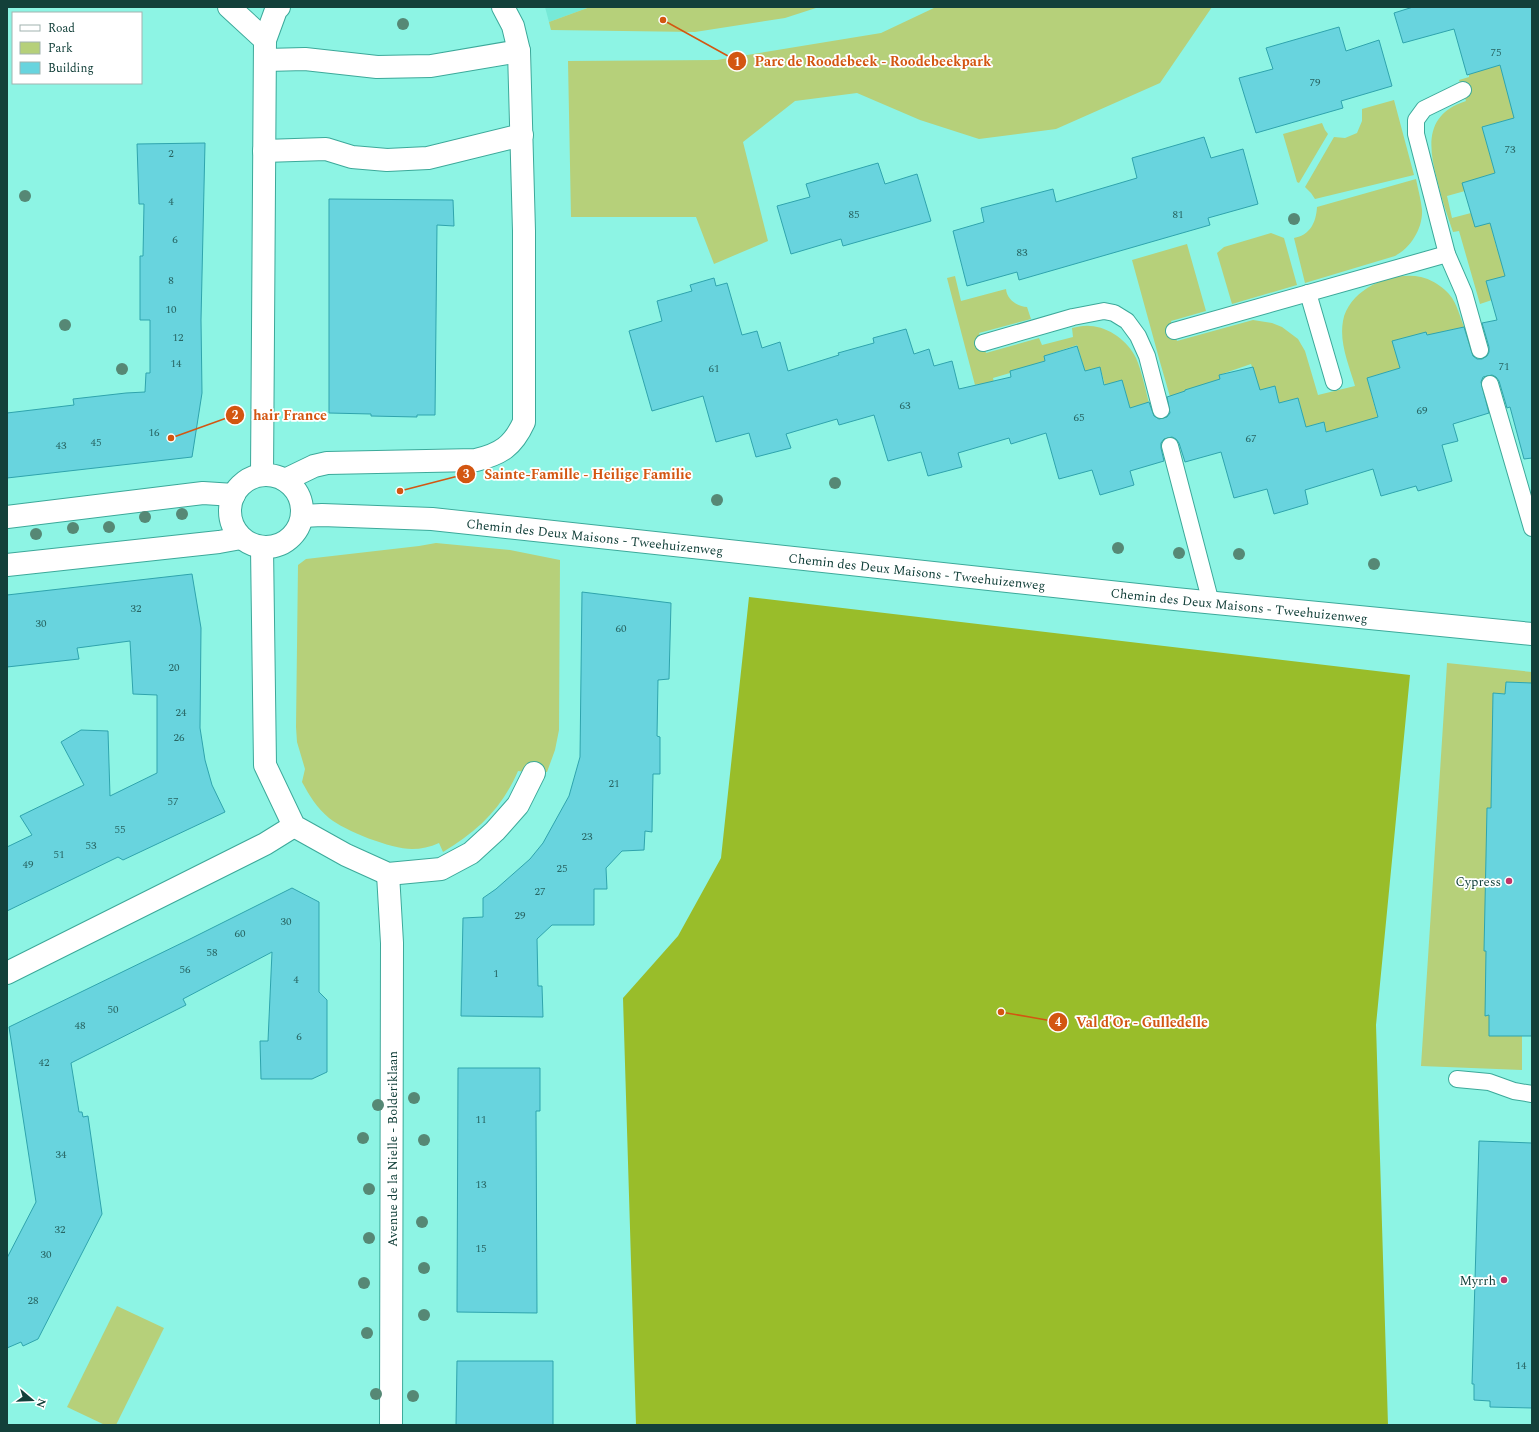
<svg xmlns="http://www.w3.org/2000/svg" width="1539" height="1432" font-family="Spectral,serif">
	<style>
		.built { fill: #76e9d7 }
		.green { fill: #b6d07a }
		.forest { fill: #99bd2a }
		.building { fill: #68d4de; stroke: #2fa4ad }
		.lines { fill: none; stroke-linecap: round; stroke-linejoin: round }
		.service-casing { stroke: #3ca99a; stroke-width: 18 }
		.minor-casing { stroke: #3ca99a; stroke-width: 24 }
		.tertiary-casing { stroke: #3ca99a; stroke-width: 24 }
		.service { stroke: #fff; stroke-width: 16 }
		.minor { stroke: #fff; stroke-width: 22 }
		.tertiary { stroke: #fff; stroke-width: 22 }
		.tree { fill: #568875 }
		.poi-dot { fill: #c03468; stroke: #fff; stroke-width: 1.5 }
		.labels { text-anchor: middle; stroke-width: 3.5; stroke-linejoin: round; paint-order: stroke }
		.number-label { font-size: 11px; fill: #286563 }
		.street-label { font-size: 13px; fill: #13403a; stroke: #fff }
		.poi-label { font-size: 13px; fill: #13403a; stroke: #fff; text-anchor: end }
		.leader { fill: none; stroke: #d35611; stroke-width: 1.5 }
		.callout-dot { fill: #d35611; stroke: #fff; stroke-width: 1.5 }
		.mark-label { font-size: 12px; text-anchor: middle; font-weight: bold; fill: #fff }
		.callout-label { font-size: 14px; text-anchor: middle; font-weight: bold; fill: #d35611; stroke: #fff; stroke-width: 3.5; stroke-linejoin: round; paint-order: stroke }
	</style>
	<rect width="100%" height="100%" fill="#8df4e4"/>
	<!-- built -->
	<path class="built" d="M 545,7 L 590,7 L 549,22 Z"/>
	<!-- green -->
	<g class="green">
		<path d="M 590,7 L 819,7 L 785,18 L 695,32 L 551,30 L 549,22 Z"/>
		<path d="M 936,7 L 1212,7 L 1160,83 L 1056,129 L 979,139 L 920,120 L 857,93 L 795,101 L 743,142 L 768,241 L 714,264 L 696,217 L 571,217 L 568,61 L 717,60 L 881,33 Z"/>
		<path d="M 1500,65 L 1515,118 L 1482,127 L 1495,173 L 1463,183 L 1465,191 L 1447,196 L 1452,218 L 1471,213 L 1490,223 L 1497,249 L 1522,271 L 1492,300 L 1480,304 L 1459,231 L 1453,232 C 1447,215 1441,197 1437,179 C 1428,146 1425,114 1466,101 L 1459,80 L 1469,77 L 1469,74 Z"/>
		<path d="M 1394,100 L 1414,175 L 1315,199 L 1311,193 L 1305,187 L 1334,137 L 1345,138 L 1357,133 L 1362,121 L 1362,109 Z"/>
		<path d="M 1322,123 L 1325,130 L 1328,134 L 1299,183 L 1297,182 L 1283,134 Z"/>
		<path d="M 1416,179 C 1418,189 1421,200 1422,210 C 1423,228 1411,248 1395,256 L 1305,283 L 1294,238 C 1310,235 1316,223 1317,207 Z"/>
		<path d="M 1271,233 L 1284,238 L 1297,285 L 1232,304 L 1217,253 L 1224,247 Z"/>
		<path d="M 1187,244 L 1206,311 L 1171,321 L 1177,341 L 1253,320 L 1272,323 L 1282,327 L 1298,339 L 1305,351 L 1318,395 L 1355,386 C 1349,365 1339,343 1343,321 C 1349,289 1392,271 1421,277 C 1430,279 1438,284 1445,290 C 1456,299 1459,314 1464,327 L 1445,331 L 1429,339 L 1427,333 L 1392,341 L 1400,368 L 1367,378 L 1379,423 L 1326,432 L 1324,422 L 1306,427 L 1298,398 L 1279,403 L 1275,386 L 1260,391 L 1251,364 L 1219,375 L 1220,381 L 1185,390 L 1192,416 L 1177,421 L 1160,362 L 1132,260 Z"/>
		<path d="M 955,276 L 961,301 L 1006,289 C 1007,300 1017,306 1027,307 L 1031,319 L 979,333 L 986,353 L 1039,338 L 1042,345 L 1073,337 L 1072,328 C 1078,327 1084,325 1090,326 C 1109,327 1128,341 1136,358 C 1142,372 1145,388 1149,403 L 1130,408 L 1122,380 L 1105,385 L 1100,367 L 1085,371 L 1077,345 L 1044,356 L 1046,362 L 1010,371 L 1010,373 L 993,378 L 996,390 L 981,395 L 978,384 L 975,385 L 947,278 Z"/>
		<path d="M 436,543 L 510,550 L 560,560 L 559,730 L 555,750 L 547,772 L 534,773 L 518,771 C 502,808 478,831 443,852 L 439,843 C 430,847 421,849 412,849 C 391,849 345,831 329,818 C 317,808 309,795 302,782 L 305,769 L 297,742 L 296,727 L 298,565 L 306,559 L 419,546 Z"/>
		<path d="M 1447,663 L 1532,672 L 1532,683 L 1506,682 L 1505,694 L 1494,693 L 1491,808 L 1487,809 L 1485,907 L 1495,926 L 1484,927 L 1484,950 L 1486,951 L 1486,1016 L 1489,1015 L 1489,1036 L 1522,1036 L 1522,1070 L 1421,1066 Z"/>
		<path d="M 117,1306 L 164,1328 L 116,1425 L 105,1425 L 67,1407 Z"/>
	</g>
	<!-- forest -->
	<path class="forest" d="M 749,597 L 1410,675 L 1376,1025 L 1388,1425 L 636,1425 L 623,998 L 678,936 L 721,858 Z"/>
	<!-- building -->
	<g class="building">
		<path d="M 1413,7 L 1532,7 L 1532,458 L 1524,459 L 1510,407 L 1507,408 L 1499,381 L 1496,377 L 1492,375 L 1483,377 L 1481,382 L 1489,413 L 1453,424 L 1458,441 L 1442,445 L 1452,481 L 1418,491 L 1416,486 L 1381,496 L 1373,469 L 1305,490 L 1308,504 L 1274,514 L 1267,489 L 1234,498 L 1221,452 L 1185,462 L 1179,443 L 1176,439 L 1172,437 L 1164,439 L 1161,443 L 1161,448 L 1164,461 L 1130,471 L 1134,485 L 1100,495 L 1092,470 L 1059,479 L 1046,433 L 1011,444 L 1009,438 L 958,453 L 962,467 L 928,476 L 921,452 L 888,461 L 874,415 L 839,425 L 837,419 L 786,434 L 791,448 L 756,457 L 749,433 L 716,442 L 703,396 L 652,411 L 629,331 L 662,321 L 657,301 L 692,291 L 690,285 L 714,278 L 716,286 L 727,283 L 742,335 L 757,331 L 762,348 L 780,342 L 788,371 L 839,355 L 838,353 L 874,343 L 873,338 L 906,329 L 914,354 L 929,349 L 934,366 L 952,361 L 959,389 L 1011,377 L 1010,371 L 1045,361 L 1044,356 L 1077,346 L 1085,371 L 1100,367 L 1104,385 L 1122,380 L 1130,408 L 1149,402 L 1154,416 L 1159,419 L 1167,417 L 1170,413 L 1167,397 L 1185,391 L 1185,390 L 1220,379 L 1219,375 L 1253,367 L 1260,390 L 1275,386 L 1279,403 L 1298,398 L 1306,427 L 1324,422 L 1326,432 L 1378,417 L 1367,378 L 1400,368 L 1392,341 L 1426,332 L 1427,335 L 1464,327 L 1473,356 L 1477,359 L 1482,359 L 1487,356 L 1489,352 L 1489,347 L 1482,323 L 1497,320 L 1486,281 L 1505,276 L 1490,223 L 1475,227 L 1462,183 L 1495,173 L 1482,127 L 1514,118 L 1500,65 L 1467,75 L 1454,29 L 1403,43 L 1394,13 Z"/>
		<path d="M 1339,27 L 1346,51 L 1379,40 L 1392,86 L 1341,101 L 1343,108 L 1256,133 L 1239,78 L 1273,69 L 1266,48 Z"/>
		<path d="M 1204,137 L 1211,158 L 1243,149 L 1258,204 L 1208,218 L 1210,225 L 1019,280 L 1017,272 L 967,286 L 953,231 L 984,222 L 981,208 L 1053,189 L 1056,202 L 1137,178 L 1132,158 Z"/>
		<path d="M 205,143 L 201,320 L 202,393 L 192,457 L 7,478 L 7,413 L 74,405 L 73,399 L 126,393 L 145,392 L 146,373 L 150,373 L 150,320 L 140,320 L 140,256 L 143,256 L 144,204 L 139,204 L 137,144 Z"/>
		<path d="M 878,163 L 885,184 L 917,174 L 931,221 L 843,246 L 841,239 L 791,254 L 777,206 L 810,197 L 806,184 Z"/>
		<path d="M 329,199 L 453,200 L 454,226 L 437,225 L 435,415 L 417,415 L 417,417 L 371,416 L 371,414 L 329,413 Z"/>
		<path d="M 192,574 L 201,628 L 200,728 L 205,760 L 212,785 L 225,812 L 123,860 L 118,857 L 7,911 L 7,847 L 32,835 L 20,816 L 84,785 L 61,742 L 81,730 L 108,731 L 110,796 L 157,773 L 157,695 L 133,694 L 130,641 L 77,648 L 79,659 L 7,667 L 7,595 Z"/>
		<path d="M 582,592 L 671,603 L 669,679 L 658,680 L 657,736 L 660,737 L 660,774 L 653,774 L 652,832 L 645,831 L 644,850 L 622,851 L 606,868 L 607,889 L 594,889 L 594,925 L 552,925 L 537,939 L 538,986 L 542,986 L 543,1017 L 461,1016 L 463,918 L 483,917 L 483,898 L 496,889 L 530,859 L 543,843 L 569,796 L 580,757 Z"/>
		<path d="M 1506,682 L 1532,683 L 1532,1036 L 1489,1036 L 1489,1015 L 1485,1016 L 1486,951 L 1484,951 L 1487,808 L 1491,808 L 1493,693 L 1505,694 Z"/>
		<path d="M 292,888 L 319,902 L 319,992 L 327,1000 L 327,1072 L 312,1079 L 261,1079 L 260,1041 L 268,1041 L 272,952 L 183,999 L 186,1005 L 71,1063 L 79,1112 L 82,1112 L 83,1117 L 88,1116 L 102,1214 L 38,1339 L 23,1346 L 21,1342 L 7,1348 L 7,1258 L 36,1202 L 9,1027 L 188,940 Z"/>
		<path d="M 458,1068 L 540,1068 L 540,1111 L 536,1111 L 537,1313 L 457,1312 Z"/>
		<path d="M 1479,1141 L 1532,1143 L 1532,1408 L 1490,1407 L 1490,1401 L 1474,1400 L 1474,1384 L 1472,1384 Z"/>
		<path d="M 457,1361 L 553,1361 L 553,1425 L 456,1425 Z"/>
	</g>
	<g class="lines">
		<defs>
			<g id="service">
				<path d="M 1463,90 L 1424,109 L 1416,120 L 1416,134 L 1447,254 L 1464,293 L 1480,350"/>
				<path d="M 1308,293 L 1334,382"/>
				<path d="M 1174,331 L 1447,254"/>
				<path d="M 983,343 L 1073,317 L 1104,311 L 1114,313 L 1127,321 L 1138,336 L 1147,356 L 1161,410"/>
				<path d="M 1490,384 L 1532,528"/>
				<path d="M 1170,446 L 1211,603"/>
				<path d="M 1457,1079 L 1489,1082 L 1514,1091 L 1532,1094"/>
			</g>
			<g id="minor">
				<path d="M 229,7 L 265,40"/>
				<path d="M 266,60 L 305,59 L 377,67 L 431,66 L 519,51"/>
				<path d="M 264,151 L 326,149 L 352,157 L 387,160 L 428,158 L 522,135"/>
				<path d="M 262,475 L 265,40 L 276,10 L 279,7"/>
				<path d="M 285,480 L 314,466 L 327,463 L 476,460 C 501,454 513,446 524,422 L 524,231 L 519,51 L 513,26 L 503,7"/>
				<path d="M 262,548 L 265,765 L 294,826 L 346,855 L 388,874 L 441,869 L 471,853 L 495,831 L 518,805 L 534,773"/>
				<path d="M 388,874 L 392,943 L 391,1425"/>
				<path d="M 7,973 L 265,844 L 294,826"/>
			</g>
			<g id="tertiary">
				<circle cx="266" cy="511" r="36"/>
				<path id="s1" d="M 302,516 L 322,515 L 432,519 L 1175,599 L 1532,634"/>
				<path d="M 7,517 L 203,493 L 234,495"/>
				<path d="M 7,565 L 219,542 L 241,538"/>
			</g>
		</defs>
		<!-- service casing -->
		<use href="#service" class="service-casing"/>
		<!-- minor casing -->
		<use href="#minor" class="minor-casing"/>
		<!-- tertiary casing -->
		<use href="#tertiary" class="tertiary-casing"/>
		<!-- service -->
		<use href="#service" class="service"/>
		<!-- minor -->
		<use href="#minor" class="minor"/>
		<!-- tertiary -->
		<use href="#tertiary" class="tertiary"/>
	</g>
	<!-- trees -->
	<g class="tree">
		<circle cx="403" cy="24" r="6"/>
		<circle cx="25" cy="196" r="6"/>
		<circle cx="1294" cy="219" r="6"/>
		<circle cx="65" cy="325" r="6"/>
		<circle cx="122" cy="369" r="6"/>
		<circle cx="835" cy="483" r="6"/>
		<circle cx="717" cy="500" r="6"/>
		<circle cx="182" cy="514" r="6"/>
		<circle cx="145" cy="517" r="6"/>
		<circle cx="109" cy="527" r="6"/>
		<circle cx="73" cy="528" r="6"/>
		<circle cx="36" cy="534" r="6"/>
		<circle cx="1118" cy="548" r="6"/>
		<circle cx="1179" cy="553" r="6"/>
		<circle cx="1239" cy="554" r="6"/>
		<circle cx="1374" cy="564" r="6"/>
		<circle cx="414" cy="1098" r="6"/>
		<circle cx="378" cy="1105" r="6"/>
		<circle cx="363" cy="1138" r="6"/>
		<circle cx="424" cy="1140" r="6"/>
		<circle cx="369" cy="1189" r="6"/>
		<circle cx="422" cy="1222" r="6"/>
		<circle cx="369" cy="1238" r="6"/>
		<circle cx="424" cy="1268" r="6"/>
		<circle cx="364" cy="1283" r="6"/>
		<circle cx="424" cy="1315" r="6"/>
		<circle cx="367" cy="1333" r="6"/>
		<circle cx="376" cy="1394" r="6"/>
		<circle cx="413" cy="1396" r="6"/>
	</g>
	<!-- markers -->
	<g class="poi-dot">
		<circle cx="1509" cy="881" r="4"/>
		<circle cx="1504" cy="1280" r="4"/>
	</g>
	<g class="labels">
		<!-- number labels -->
		<g class="number-label">
			<text x="1496" y="56">75</text>
			<text x="1315" y="86">79</text>
			<text x="1510" y="153">73</text>
			<text x="171" y="157">2</text>
			<text x="171" y="205">4</text>
			<text x="854" y="218">85</text>
			<text x="1178" y="218">81</text>
			<text x="175" y="243">6</text>
			<text x="1022" y="256">83</text>
			<text x="171" y="284">8</text>
			<text x="171" y="313">10</text>
			<text x="178" y="341">12</text>
			<text x="176" y="367">14</text>
			<text x="1504" y="370">71</text>
			<text x="714" y="372">61</text>
			<text x="905" y="409">63</text>
			<text x="1422" y="414">69</text>
			<text x="1079" y="421">65</text>
			<text x="154" y="436">16</text>
			<text x="1251" y="442">67</text>
			<text x="96" y="446">45</text>
			<text x="61" y="449">43</text>
			<text x="136" y="612">32</text>
			<text x="41" y="627">30</text>
			<text x="621" y="632">60</text>
			<text x="174" y="671">20</text>
			<text x="181" y="716">24</text>
			<text x="179" y="741">26</text>
			<text x="614" y="787">21</text>
			<text x="173" y="805">57</text>
			<text x="120" y="833">55</text>
			<text x="587" y="840">23</text>
			<text x="91" y="849">53</text>
			<text x="59" y="858">51</text>
			<text x="28" y="868">49</text>
			<text x="562" y="872">25</text>
			<text x="540" y="895">27</text>
			<text x="520" y="919">29</text>
			<text x="286" y="925">30</text>
			<text x="240" y="937">60</text>
			<text x="212" y="956">58</text>
			<text x="185" y="973">56</text>
			<text x="496" y="977">1</text>
			<text x="296" y="983">4</text>
			<text x="113" y="1013">50</text>
			<text x="80" y="1029">48</text>
			<text x="299" y="1040">6</text>
			<text x="44" y="1066">42</text>
			<text x="481" y="1123">11</text>
			<text x="61" y="1158">34</text>
			<text x="481" y="1188">13</text>
			<text x="60" y="1233">32</text>
			<text x="481" y="1252">15</text>
			<text x="46" y="1258">30</text>
			<text x="33" y="1304">28</text>
			<text x="1521" y="1369">14</text>
		</g>
		<!-- street labels -->
		<g class="street-label">
			<text dy="5" stroke="none"><textPath href="#s1" startOffset="294">Chemin des Deux Maisons - Tweehuizenweg</textPath></text>
			<text dy="5" stroke="none"><textPath href="#s1" startOffset="618">Chemin des Deux Maisons - Tweehuizenweg</textPath></text>
			<text dy="5" stroke="none"><textPath href="#s1" startOffset="942">Chemin des Deux Maisons - Tweehuizenweg</textPath></text>
			<text transform="translate(392 1149) rotate(-90)" y="5">Avenue de la Nielle - Bolderiklaan</text>
		</g>
		<!-- poi labels -->
		<g class="poi-label">
			<text x="1501" y="886">Cypress</text>
			<text x="1496" y="1285">Myrrh</text>
		</g>
	</g>
	<!-- callouts -->
	<path class="leader" d="M663 20L737 61M171 438L235 415M400 491L466 474M1001 1012L1058 1022"/>
	<g class="callout-dot">
		<circle cx="663" cy="20" r="4"/>
		<circle cx="171" cy="438" r="4"/>
		<circle cx="400" cy="491" r="4"/>
		<circle cx="1001" cy="1012" r="4"/>
		<circle cx="737" cy="61" r="10"/>
		<circle cx="235" cy="415" r="10"/>
		<circle cx="466" cy="474" r="10"/>
		<circle cx="1058" cy="1022" r="10"/>
	</g>
	<g class="mark-label">
		<text x="737" y="66">1</text>
		<text x="235" y="419">2</text>
		<text x="466" y="478">3</text>
		<text x="1058" y="1026">4</text>
	</g>
	<g class="callout-label">
		<text x="873" y="66">Parc de Roodebeek - Roodebeekpark</text>
		<text x="290" y="420">hair France</text>
		<text x="588" y="479">Sainte-Famille - Heilige Familie</text>
		<text x="1142" y="1027">Val d'Or - Gulledelle</text>
	</g>
	<!-- border -->
	<rect width="1539" height="1432" fill="none" stroke="#13403a" stroke-width="16"/>
	<!-- legend -->
	<rect x="12" y="12" width="130" height="72" fill="#ffffff" stroke="#a1b3b0"/>
	<rect x="20" y="25" width="20" height="6" fill="#ffffff" stroke="#a1b3b0"/>
	<text x="48" y="32" font-size="12" fill="#13403a">Road</text>
	<rect x="20" y="42" width="20" height="12" fill="#b6d07a" stroke="#a1b3b0"/>
	<text x="48" y="52" font-size="12" fill="#13403a">Park</text>
	<rect x="20" y="62" width="20" height="12" fill="#68d4de" stroke="#a1b3b0"/>
	<text x="48" y="72" font-size="12" fill="#13403a">Building</text>
	<!-- north arrow -->
	<g transform="translate(32 1400) rotate(109)" stroke="#ffffff" stroke-width="3" paint-order="stroke">
	<path d="M0-3L7 15L0 10L-7 15Z" fill="#13403a"/>
	<text y="-6" font-size="11" font-weight="bold" text-anchor="middle" fill="#13403a">N</text>
	</g>
</svg>
